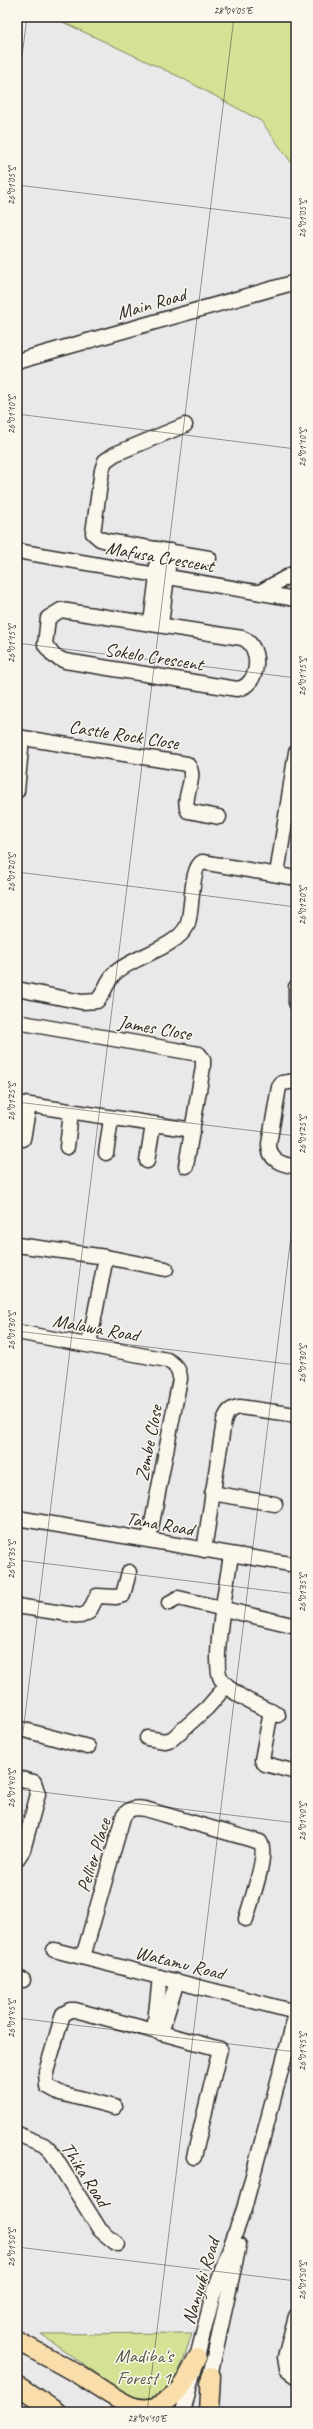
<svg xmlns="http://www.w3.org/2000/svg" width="313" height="2429" font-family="Caveat,sans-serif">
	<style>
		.green { fill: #d4e295; stroke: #808660 }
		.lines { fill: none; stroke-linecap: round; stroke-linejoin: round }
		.minor-casing { stroke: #2b2b2b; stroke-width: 17 }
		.major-casing { stroke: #2b2b2b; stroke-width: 21 }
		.minor { stroke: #fbf7ec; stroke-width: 14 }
		.major { stroke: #f9deab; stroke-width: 18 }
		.ticks { fill: none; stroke: #2b2b2b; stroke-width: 1; stroke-opacity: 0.45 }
		.labels { text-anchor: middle; stroke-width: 3; stroke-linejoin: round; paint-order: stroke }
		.street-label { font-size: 19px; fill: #2b2b2b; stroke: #fbf7ec }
		.park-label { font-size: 19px; fill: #555946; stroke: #fbf7ec }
		.neatline { fill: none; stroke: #2b2b2b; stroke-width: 1.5 }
		.ticks-label { font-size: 10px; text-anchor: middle; fill: #2b2b2b }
	</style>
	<rect width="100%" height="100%" fill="#e9e9ea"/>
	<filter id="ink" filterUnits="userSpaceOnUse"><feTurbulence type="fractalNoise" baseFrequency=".025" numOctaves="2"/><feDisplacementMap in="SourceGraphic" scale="8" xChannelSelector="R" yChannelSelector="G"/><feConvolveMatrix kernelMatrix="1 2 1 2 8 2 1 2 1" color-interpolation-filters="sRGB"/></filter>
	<g filter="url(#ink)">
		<!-- green -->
		<g class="green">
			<path d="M 52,17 L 296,17 L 296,169 L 261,121 L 180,77 Z"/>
			<path d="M 192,2333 C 180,2368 175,2408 128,2396 L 41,2334 Z"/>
		</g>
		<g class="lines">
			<defs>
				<g id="minor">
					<path d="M 17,361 L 296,282"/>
					<path d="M 185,425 L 115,454 L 105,461 L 102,470 L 93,533 L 100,539 L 107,541 L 209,558"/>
					<path d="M 17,551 L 296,599"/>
					<path d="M 260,592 L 296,572"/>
					<path d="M 61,610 L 242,638 C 263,646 260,686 237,689 L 65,661 L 54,656 L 45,645 L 48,618 Z"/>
					<path d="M 151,623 L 157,576 L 157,549"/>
					<path d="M 161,625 L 170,551"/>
					<path d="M 17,737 L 187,764 C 199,777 181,796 188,811 L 219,817"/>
					<path d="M 17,791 L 22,738"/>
					<path d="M 277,874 L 296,752"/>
					<path d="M 296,987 L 296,1003"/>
					<path d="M 17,989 L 82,1002 L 97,1001 C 105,993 107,980 115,973 C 134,956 176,948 187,926 C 193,913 190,868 202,862 L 296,878"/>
					<path d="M 17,1022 L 199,1054 L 203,1059 L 203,1067 L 186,1166"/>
					<path d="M 296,1081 L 282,1083 L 279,1087 L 269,1144 C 269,1161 281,1164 296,1167"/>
					<path d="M 17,1103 L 193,1130"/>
					<path d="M 23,1139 L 29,1105"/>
					<path d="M 67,1147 L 71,1112"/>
					<path d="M 106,1153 L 111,1119"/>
					<path d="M 147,1161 L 153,1125"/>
					<path d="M 17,1245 L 106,1257 L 166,1269"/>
					<path d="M 17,1332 L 167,1360 C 176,1365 180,1370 180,1379 L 149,1539"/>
					<path d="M 89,1344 L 106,1257"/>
					<path d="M 212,1493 L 275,1504"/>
					<path d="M 17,1518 L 296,1565"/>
					<path d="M 204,1550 L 224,1421 C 227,1412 230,1408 240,1407 L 296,1415"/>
					<path d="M 231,1555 C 228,1577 211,1664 221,1679 C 233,1696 260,1706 278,1715"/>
					<path d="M 169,1603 L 178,1598 L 296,1626"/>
					<path d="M 17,1606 L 81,1616 L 89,1612 L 97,1596 L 116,1597 L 123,1595 L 129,1572"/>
					<path d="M 271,1711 L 262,1760 L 265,1764 L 292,1771"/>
					<path d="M 17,1728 L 88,1747"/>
					<path d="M 147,1738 L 165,1741 L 172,1739 L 207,1708 L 227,1685"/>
					<path d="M 17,1778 L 34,1782 L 38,1794 L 23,1850 L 17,1859"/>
					<path d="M 54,1950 L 296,2012"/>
					<path d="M 83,1957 L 123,1817 C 128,1808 135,1807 145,1809 L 260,1842 C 269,1853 250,1904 246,1919"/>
					<path d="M 160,1977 L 154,2031 L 220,2049 L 194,2157"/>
					<path d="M 17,1979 L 23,1980"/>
					<path d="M 161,2033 L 177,1981"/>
					<path d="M 115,2107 L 60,2093 L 47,2086 L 46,2072 L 63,2014 L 70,2010 L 75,2010 L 154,2031"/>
					<path d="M 17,2134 L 44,2145 L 52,2153 L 100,2230 L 117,2244"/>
					<path d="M 296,2316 L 285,2357 L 287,2369 L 296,2376"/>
					<path d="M 208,2385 L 239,2245"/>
					<path d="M 183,2412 L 213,2295 L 244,2209 L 296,2014"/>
				</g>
				<g id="major">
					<path d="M 19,2342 C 41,2354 63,2365 84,2378 C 99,2387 114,2399 131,2406 C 165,2418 186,2384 197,2358"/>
					<path d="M 17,2385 L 57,2412"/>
					<path d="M 209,2412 L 211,2376"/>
				</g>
			</defs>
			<!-- minor casing -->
			<use href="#minor" class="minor-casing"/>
			<!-- major casing -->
			<use href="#major" class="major-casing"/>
			<!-- minor -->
			<use href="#minor" class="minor"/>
			<!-- major -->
			<use href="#major" class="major"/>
		</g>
	</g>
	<!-- ticks -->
	<path class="ticks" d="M 17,96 L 27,17M 17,185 L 296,219M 17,414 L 296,449M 17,643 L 296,678M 17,872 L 296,907M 17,1102 L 296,1136M 17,1331 L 296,1365M 17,1560 L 296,1594M 17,1781 L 234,17M 17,1789 L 296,1823M 17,2018 L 296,2052M 17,2247 L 296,2281M 147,2412 L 296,1195"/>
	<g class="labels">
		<!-- street labels -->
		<g class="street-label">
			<text transform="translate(151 303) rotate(-16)" y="7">Main Road</text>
			<text transform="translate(160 556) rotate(10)" y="7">Mafusa Crescent</text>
			<text transform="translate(154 656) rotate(9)" y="7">Sokelo Crescent</text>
			<text transform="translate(124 734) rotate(9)" y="7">Castle Rock Close</text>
			<text transform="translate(155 1027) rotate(10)" y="7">James Close</text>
			<text transform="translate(96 1327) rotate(10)" y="7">Malawa Road</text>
			<text transform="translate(148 1443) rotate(-79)" y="7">Zembe Close</text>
			<text transform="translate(160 1523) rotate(10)" y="7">Tana Road</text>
			<text transform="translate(93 1855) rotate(-73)" y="7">Pellier Place</text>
			<text transform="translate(180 1962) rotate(14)" y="7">Watamu Road</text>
			<text transform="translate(86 2174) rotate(57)" y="7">Thika Road</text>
			<text transform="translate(200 2281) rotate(-73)" y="7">Nanyuki Road</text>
		</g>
		<!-- park labels -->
		<g class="park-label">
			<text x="144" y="2362">Madiba's<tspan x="144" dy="22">Forest 1</tspan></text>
		</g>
	</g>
	<!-- margin -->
	<rect width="313" height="2429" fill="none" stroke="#fbf7ec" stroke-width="44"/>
	<rect x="22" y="22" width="269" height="2385" class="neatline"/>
	<g class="ticks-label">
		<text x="233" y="14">28°04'05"E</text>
		<text transform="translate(11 186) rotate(-90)" y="4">26°01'05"S</text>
		<text transform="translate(302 219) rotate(-90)" y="4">26°01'05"S</text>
		<text transform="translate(11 415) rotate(-90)" y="4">26°01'10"S</text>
		<text transform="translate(302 448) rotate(-90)" y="4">26°01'10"S</text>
		<text transform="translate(11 644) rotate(-90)" y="4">26°01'15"S</text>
		<text transform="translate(302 677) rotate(-90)" y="4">26°01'15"S</text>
		<text transform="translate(11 873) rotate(-90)" y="4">26°01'20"S</text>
		<text transform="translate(302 906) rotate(-90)" y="4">26°01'20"S</text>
		<text transform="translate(11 1102) rotate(-90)" y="4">26°01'25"S</text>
		<text transform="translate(302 1135) rotate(-90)" y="4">26°01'25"S</text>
		<text transform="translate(11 1331) rotate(-90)" y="4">26°01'30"S</text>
		<text transform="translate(302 1364) rotate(-90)" y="4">26°01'30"S</text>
		<text transform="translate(11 1560) rotate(-90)" y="4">26°01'35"S</text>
		<text transform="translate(302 1593) rotate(-90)" y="4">26°01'35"S</text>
		<text transform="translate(11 1789) rotate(-90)" y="4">26°01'40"S</text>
		<text transform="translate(302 1822) rotate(-90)" y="4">26°01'40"S</text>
		<text transform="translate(11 2019) rotate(-90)" y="4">26°01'45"S</text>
		<text transform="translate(302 2052) rotate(-90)" y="4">26°01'45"S</text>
		<text transform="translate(11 2248) rotate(-90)" y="4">26°01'50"S</text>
		<text transform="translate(302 2281) rotate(-90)" y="4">26°01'50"S</text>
		<text x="147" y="2422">28°04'10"E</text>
	</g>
</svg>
